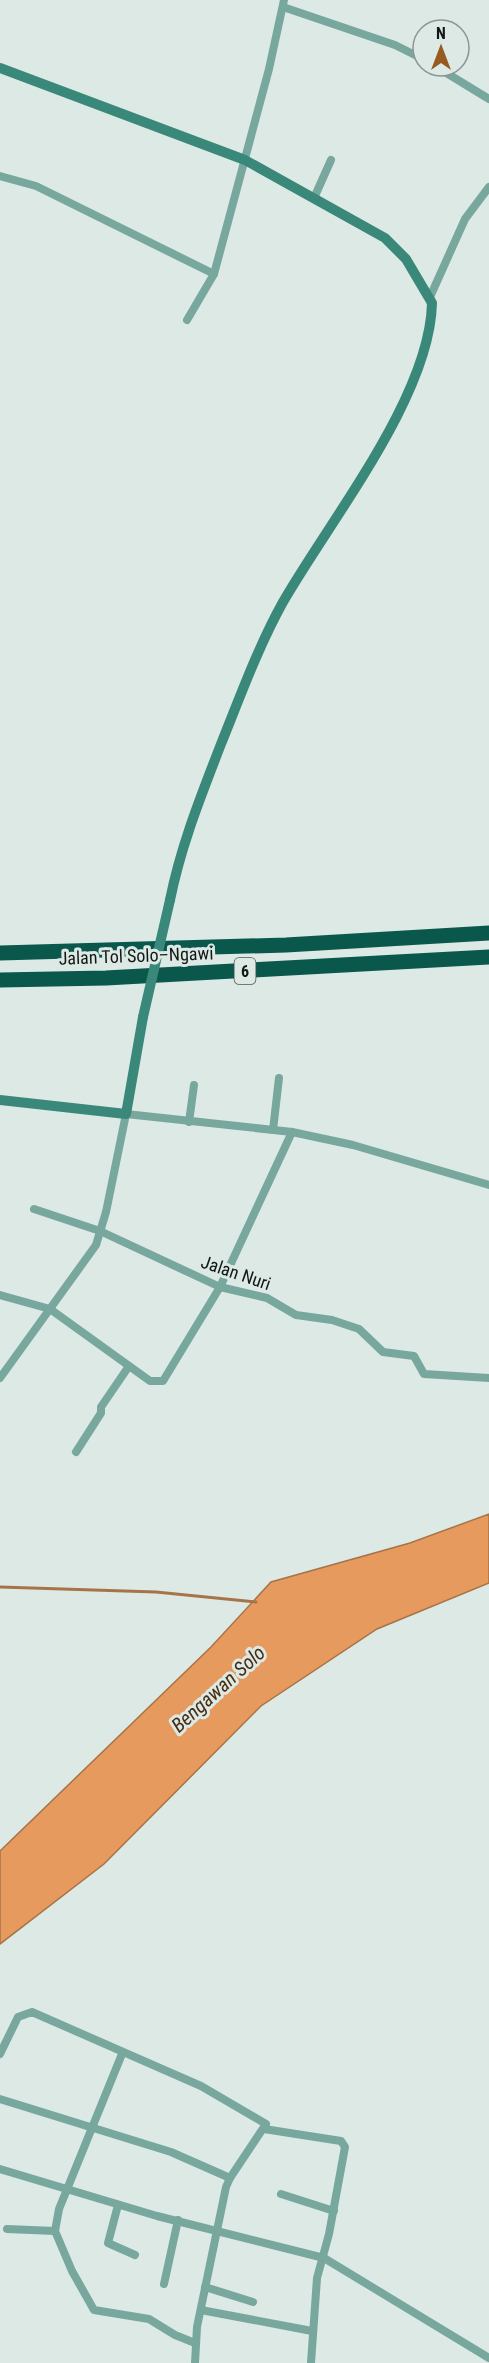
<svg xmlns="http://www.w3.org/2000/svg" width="489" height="2363" font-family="'Roboto Condensed',sans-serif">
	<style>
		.water { fill: #e69a5d; stroke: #a77348; stroke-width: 1.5 }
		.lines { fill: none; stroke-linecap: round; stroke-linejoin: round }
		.stream { stroke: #a77348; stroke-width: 3 }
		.street { stroke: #78a79d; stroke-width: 8 }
		.secondary { stroke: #39887a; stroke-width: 10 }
		.highway { stroke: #0a574c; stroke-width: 15 }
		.secondary-bridge { stroke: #39887a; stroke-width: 10 }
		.labels { text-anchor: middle; stroke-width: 6; stroke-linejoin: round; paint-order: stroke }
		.shield { fill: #dce9e5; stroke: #4f5654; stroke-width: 1.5 }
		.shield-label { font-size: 16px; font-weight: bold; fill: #131716 }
		.street-label { font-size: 18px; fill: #131716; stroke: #dce9e5 }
		.water-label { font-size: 20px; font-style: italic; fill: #4a2c12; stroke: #dce9e5 }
	</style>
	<rect width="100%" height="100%" fill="#dce9e5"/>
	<!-- water -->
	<path class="water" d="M 489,1514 L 489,1583 L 377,1629 L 261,1706 L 104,1864 L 0,1944 L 0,1851 L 211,1647 L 271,1582 L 410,1543 Z"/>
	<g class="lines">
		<!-- stream -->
		<path class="stream" d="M 0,1587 L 156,1592 L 256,1602"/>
		<!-- street -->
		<g class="street">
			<path d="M 283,7 L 395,45 L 423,59"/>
			<path d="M 435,66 L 489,99"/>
			<path d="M 0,176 L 36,186 L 214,274"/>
			<path d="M 314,198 L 331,160"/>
			<path d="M 430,297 L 465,219 L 489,187"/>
			<path d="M 187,320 L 214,274 L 269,69 L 284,0"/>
			<path d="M 189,1122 L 194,1085"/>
			<path d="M 273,1130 L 279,1078"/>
			<path d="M 34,1209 L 100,1231 L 220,1287 L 267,1298 L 296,1315 L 332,1320 L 359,1329 L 383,1352 L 414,1356 L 424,1374 L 489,1378"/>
			<path d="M 0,1295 L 50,1309 L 150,1381 L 163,1381 L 220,1287 L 292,1132"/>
			<path d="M 0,1378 L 96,1245 L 106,1212 L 126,1114 L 292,1132 L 353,1145 L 489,1185"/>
			<path d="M 76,1452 L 101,1413 L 101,1407 L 129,1366"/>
			<path d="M 0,2054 L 18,2017 L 32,2012 L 201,2086 L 266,2124 L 230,2178 L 226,2187 L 197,2327 L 195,2363"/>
			<path d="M 122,2054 L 59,2209 L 55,2231 L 72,2271 L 94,2310 L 149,2319 L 175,2335 L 195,2343"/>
			<path d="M 0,2099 L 171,2152 L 230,2178"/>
			<path d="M 264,2129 L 341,2141 L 345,2147 L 329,2234 L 317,2278 L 311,2363"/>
			<path d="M 0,2169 L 157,2216 L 324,2258 L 489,2358"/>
			<path d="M 281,2194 L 334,2211"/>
			<path d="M 118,2205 L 108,2243 L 135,2255"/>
			<path d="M 7,2229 L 55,2231"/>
			<path d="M 164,2284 L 178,2220"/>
			<path d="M 205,2287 L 253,2302"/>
			<path d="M 201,2310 L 312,2331"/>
		</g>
		<!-- secondary -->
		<g class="secondary">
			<path d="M 0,68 L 245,160 L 385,238 L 406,259 L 432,303 C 430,397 330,520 283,602 C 258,647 240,697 221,744 C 201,796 181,845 170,900"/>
			<path d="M 0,1100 L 126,1114 L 143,1017"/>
		</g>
		<!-- highway -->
		<g class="highway">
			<path d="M 0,953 L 286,945 L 489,933"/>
			<path d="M 0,980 L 106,978 L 489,957"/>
		</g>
		<!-- secondary-bridge -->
		<path class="secondary-bridge" d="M 143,1017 L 170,900"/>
	</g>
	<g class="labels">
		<!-- shield labels -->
		<rect class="shield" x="234.5" y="958" width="21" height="26" rx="4.5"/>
		<g class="shield-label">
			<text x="245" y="977">6</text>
		</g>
		<!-- street labels -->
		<g class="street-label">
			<text transform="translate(136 956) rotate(-2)" y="6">Jalan Tol Solo–Ngawi</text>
			<text transform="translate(236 1273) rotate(19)" y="6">Jalan Nuri</text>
		</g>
		<!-- water labels -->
		<g class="water-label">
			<text transform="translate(218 1689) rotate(-42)" y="7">Bengawan Solo</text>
		</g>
	</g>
	<!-- north arrow -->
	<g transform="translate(441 48)"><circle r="28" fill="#dce9e5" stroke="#8c9592" stroke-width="1.5"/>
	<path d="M0-4.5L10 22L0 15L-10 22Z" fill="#995a22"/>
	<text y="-9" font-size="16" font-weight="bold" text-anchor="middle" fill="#131716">N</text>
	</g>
</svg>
